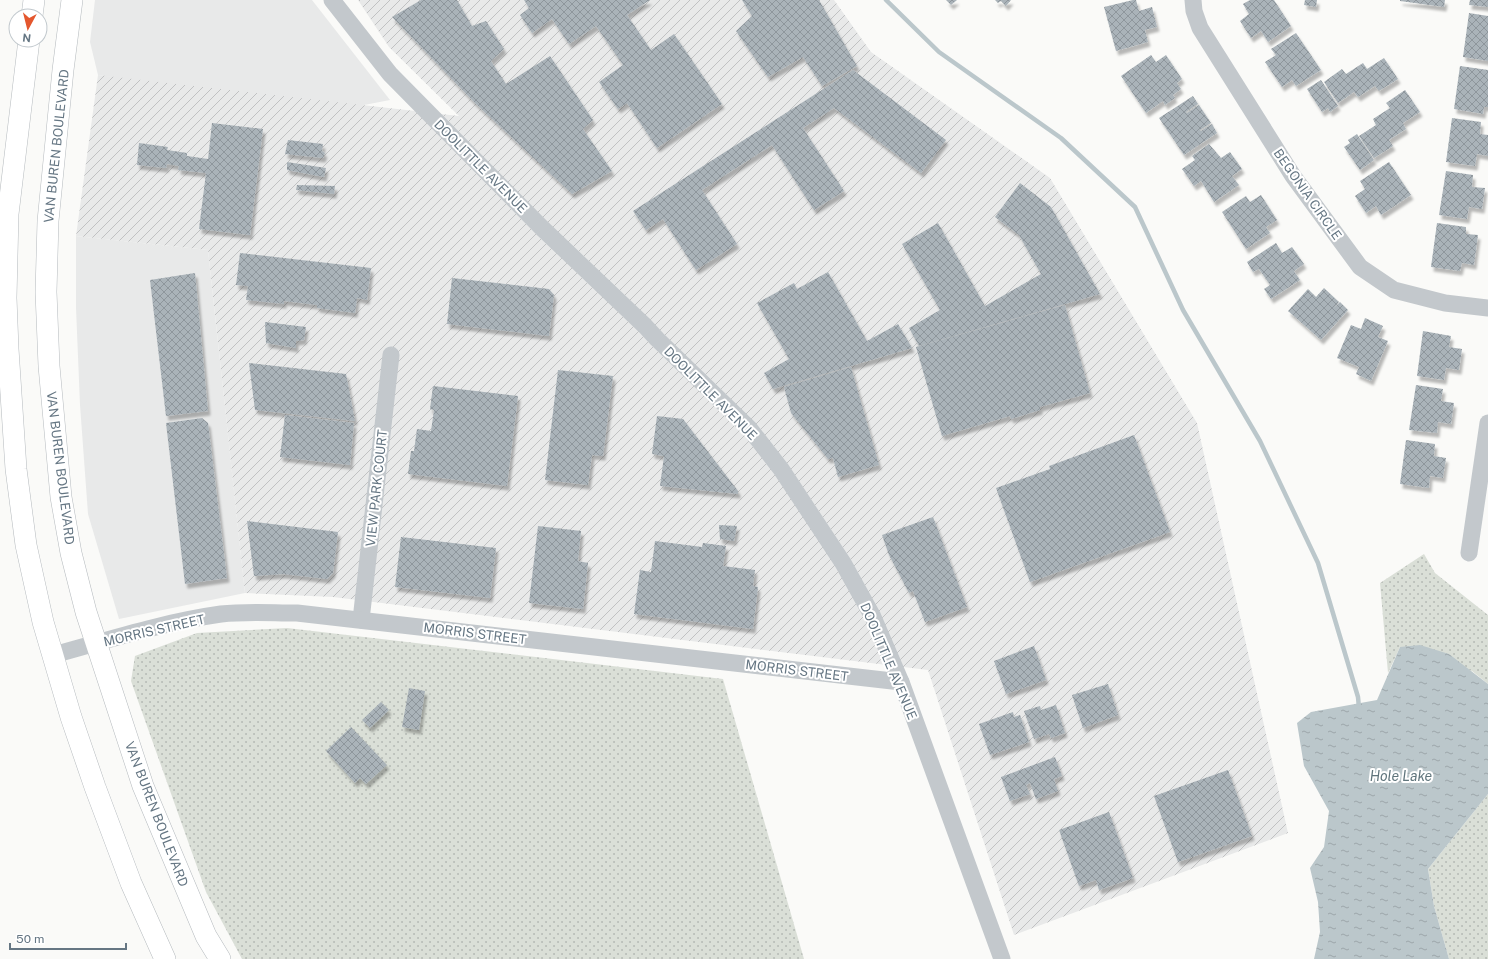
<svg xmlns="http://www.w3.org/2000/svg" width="1488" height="959" font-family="'Public Sans',sans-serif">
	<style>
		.built { fill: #e8e9e9 }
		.industrial { fill: url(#industrial-furrows) }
		.grass { fill: url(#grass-dots) }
		.water { fill: url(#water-ripples) }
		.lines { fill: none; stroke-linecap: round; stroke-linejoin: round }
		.stream { stroke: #bbc7cb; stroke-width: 4.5 }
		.building { fill: url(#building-cross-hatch); filter: url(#shadow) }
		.major-casing { stroke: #b5babe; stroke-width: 22 }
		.minor { stroke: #c3c8cc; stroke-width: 17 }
		.major { stroke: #fff; stroke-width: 21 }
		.labels { text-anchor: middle; stroke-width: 4; stroke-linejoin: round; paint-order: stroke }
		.street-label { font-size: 13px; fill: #657683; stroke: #fff }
		.water-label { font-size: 14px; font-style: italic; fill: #60757c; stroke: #fff }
	</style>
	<defs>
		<pattern id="industrial-furrows" width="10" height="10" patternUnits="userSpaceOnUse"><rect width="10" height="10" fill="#e8e9e9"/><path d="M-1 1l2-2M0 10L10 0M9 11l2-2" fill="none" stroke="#c0c1c2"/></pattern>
		<pattern id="grass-dots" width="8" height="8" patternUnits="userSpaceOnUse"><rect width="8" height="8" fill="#dadfd7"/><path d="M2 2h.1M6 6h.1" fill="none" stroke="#b4b9b4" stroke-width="1.8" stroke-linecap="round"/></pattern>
		<pattern id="water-ripples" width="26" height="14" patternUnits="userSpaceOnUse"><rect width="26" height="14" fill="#bbc7cb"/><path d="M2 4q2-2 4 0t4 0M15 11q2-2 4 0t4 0" fill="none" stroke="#9ca6aa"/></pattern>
		<pattern id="building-cross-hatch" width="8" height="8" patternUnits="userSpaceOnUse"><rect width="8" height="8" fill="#aab3b9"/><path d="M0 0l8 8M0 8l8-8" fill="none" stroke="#8e969c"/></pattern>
		<filter id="shadow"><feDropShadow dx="2.5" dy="4.5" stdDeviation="1" flood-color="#0004"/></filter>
	</defs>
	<rect width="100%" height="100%" fill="#fafaf8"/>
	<!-- built -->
	<g class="built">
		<path d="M 95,0 L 312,0 L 390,100 L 333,111 L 98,75 L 90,42 Z"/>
		<path d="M 76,236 L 208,250 L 245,593 L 119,619 L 88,514 L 80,405 L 76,308 Z"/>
	</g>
	<!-- industrial -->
	<path class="industrial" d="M 358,0 L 834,0 L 871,52 L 1050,178 L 1197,423 L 1288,833 L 1014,935 L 928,670 L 333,597 L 245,593 L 208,250 L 76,236 L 98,75 L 459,116 L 389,47 Z"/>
	<!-- grass -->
	<g class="grass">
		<path d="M 1424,554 L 1435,573 L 1488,615 L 1488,684 L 1472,671 L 1400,647 L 1388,673 L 1380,583 Z"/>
		<path d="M 287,628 L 723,679 L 804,959 L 242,959 L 206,892 L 131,681 L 135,656 L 197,633 Z"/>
		<path d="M 1488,794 L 1488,959 L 1449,959 L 1434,906 L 1428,869 Z"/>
	</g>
	<!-- water -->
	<path class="water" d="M 1420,645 L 1449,654 L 1488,684 L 1488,794 L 1428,869 L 1434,906 L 1449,959 L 1314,959 L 1320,932 L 1318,902 L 1310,868 L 1324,847 L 1329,811 L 1304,766 L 1297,723 L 1311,712 L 1377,700 L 1400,647 Z"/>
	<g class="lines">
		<!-- stream -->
		<path class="stream" d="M 886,0 L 939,52 L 1061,138 L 1135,207 L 1183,310 L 1260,441 L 1318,563 L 1358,697 L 1359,708"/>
	</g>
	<!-- building -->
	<g class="building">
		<path d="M 421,0 L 457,0 L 472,26 L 486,21 L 504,49 L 491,61 L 506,84 L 550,56 L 593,120 L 583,129 L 612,171 L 572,194 L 475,103 L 392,17 Z"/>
		<path d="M 524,0 L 650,0 L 627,15 L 651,50 L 674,34 L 722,104 L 657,148 L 627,103 L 618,109 L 599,82 L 623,65 L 596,26 L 569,44 L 552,19 L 532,33 L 520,15 L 529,8 Z"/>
		<path d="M 742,0 L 819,0 L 857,66 L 822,86 L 803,57 L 768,77 L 736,31 L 752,16 Z"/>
		<path d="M 946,0 L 957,0 L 951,5 Z"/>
		<path d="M 995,0 L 1011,0 L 1006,6 L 1001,1 L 998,3 Z"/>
		<path d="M 1133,0 L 1136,0 L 1139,11 L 1152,7 L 1157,27 L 1145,30 L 1148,42 L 1116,51 L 1104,7 Z"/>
		<path d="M 1250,0 L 1274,0 L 1291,26 L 1268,42 L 1261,31 L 1251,38 L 1240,21 L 1249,14 L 1243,4 Z"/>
		<path d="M 1305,0 L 1317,0 L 1316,7 L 1304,5 Z"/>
		<path d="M 1400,0 L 1445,0 L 1444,7 L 1400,1 Z"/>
		<path d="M 1470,0 L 1488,0 L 1488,7 L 1469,5 Z"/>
		<path d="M 1469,13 L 1488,16 L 1488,61 L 1463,57 Z"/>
		<path d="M 1296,33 L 1321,70 L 1296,86 L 1292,80 L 1282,87 L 1265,62 L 1276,55 L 1271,49 Z"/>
		<path d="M 1151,55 L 1156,62 L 1166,55 L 1182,79 L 1177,83 L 1181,89 L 1173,95 L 1175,98 L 1165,105 L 1163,101 L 1146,113 L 1121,76 Z"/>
		<path d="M 1384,58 L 1398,79 L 1379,91 L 1375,86 L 1358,97 L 1354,92 L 1338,103 L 1324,82 L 1342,69 L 1346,74 L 1363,63 L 1367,69 Z"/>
		<path d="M 1460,66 L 1488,70 L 1488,107 L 1484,107 L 1483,114 L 1454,109 Z"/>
		<path d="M 853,70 L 946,140 L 921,173 L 834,108 L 803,128 L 844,191 L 814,210 L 772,145 L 702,190 L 737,244 L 696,270 L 663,219 L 646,230 L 633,211 Z"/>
		<path d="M 1321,80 L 1338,106 L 1330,112 L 1328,108 L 1322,112 L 1307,89 Z"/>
		<path d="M 1405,90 L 1420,112 L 1403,123 L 1406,129 L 1389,140 L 1393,146 L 1374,158 L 1359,136 L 1376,125 L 1373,119 L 1390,108 L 1386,103 Z"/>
		<path d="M 1193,96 L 1198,104 L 1186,112 L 1187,113 L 1199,105 L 1211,123 L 1200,130 L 1201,131 L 1212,124 L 1217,133 L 1184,155 L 1159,118 Z"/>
		<path d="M 1452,118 L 1481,122 L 1480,134 L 1488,135 L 1488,156 L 1477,154 L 1475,166 L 1446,162 Z"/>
		<path d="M 212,123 L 263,129 L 250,235 L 199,229 L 206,173 L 178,170 L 179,166 L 167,164 L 166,168 L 137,165 L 139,143 L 168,147 L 167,150 L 187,153 L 187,156 L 208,159 Z"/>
		<path d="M 1357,134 L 1374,160 L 1360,170 L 1344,147 L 1350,143 L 1348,140 Z"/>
		<path d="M 288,140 L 323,144 L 322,151 L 325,153 L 323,158 L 285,154 Z"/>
		<path d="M 1209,144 L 1221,158 L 1230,152 L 1242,169 L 1232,176 L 1239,185 L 1214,202 L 1201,181 L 1194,186 L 1182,169 L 1195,160 L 1192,156 Z"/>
		<path d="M 287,162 L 326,168 L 324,177 L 287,170 Z"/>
		<path d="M 1389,162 L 1411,195 L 1381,215 L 1376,206 L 1366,213 L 1355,196 L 1365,189 L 1360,181 Z"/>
		<path d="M 1446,171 L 1473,175 L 1472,187 L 1485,188 L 1482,209 L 1469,207 L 1467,219 L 1439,215 Z"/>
		<path d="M 1020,183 L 1051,207 L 1100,294 L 919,346 L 909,328 L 940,310 L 902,244 L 938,223 L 985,306 L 1041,274 L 1019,235 L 995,217 Z"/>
		<path d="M 297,185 L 335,186 L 334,194 L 296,190 Z"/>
		<path d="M 1261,195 L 1277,220 L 1266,227 L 1270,233 L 1246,249 L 1222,212 L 1246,196 L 1250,202 Z"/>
		<path d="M 1437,223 L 1466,227 L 1466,234 L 1478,235 L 1474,265 L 1462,263 L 1460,271 L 1431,267 Z"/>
		<path d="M 1276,243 L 1282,253 L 1292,247 L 1304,264 L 1294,271 L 1300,280 L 1271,299 L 1264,289 L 1270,285 L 1259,269 L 1253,272 L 1247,262 Z"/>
		<path d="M 240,253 L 371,268 L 367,300 L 357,298 L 355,313 L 317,308 L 317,305 L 284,301 L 284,304 L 246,300 L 248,286 L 236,285 Z"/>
		<path d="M 828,272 L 867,341 L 898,324 L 912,348 L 773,389 L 764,373 L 789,359 L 757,303 L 794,283 L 797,289 Z"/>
		<path d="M 195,273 L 208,411 L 166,416 L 150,280 Z"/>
		<path d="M 452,278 L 549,289 L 554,295 L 549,336 L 447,324 Z"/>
		<path d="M 1324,288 L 1339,302 L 1334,308 L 1340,302 L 1348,310 L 1321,340 L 1288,311 L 1308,289 L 1316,297 Z"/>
		<path d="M 1065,305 L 1090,393 L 1040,407 L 1040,410 L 1011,419 L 1010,416 L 942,436 L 916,347 Z"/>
		<path d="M 1365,318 L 1383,326 L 1378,337 L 1388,341 L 1371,381 L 1356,374 L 1359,367 L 1337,358 L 1351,325 L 1361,329 Z"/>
		<path d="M 265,322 L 306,327 L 304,340 L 296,341 L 296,348 L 266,343 Z"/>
		<path d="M 1423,331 L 1451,336 L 1449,347 L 1462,349 L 1459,370 L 1446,368 L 1444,380 L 1417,376 Z"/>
		<path d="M 249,363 L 346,374 L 355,421 L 255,410 Z"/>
		<path d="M 851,367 L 879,465 L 838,477 L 833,458 L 828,459 L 791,413 L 784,387 Z"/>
		<path d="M 558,370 L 613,376 L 603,456 L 592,455 L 588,485 L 545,480 Z"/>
		<path d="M 1416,385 L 1443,389 L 1441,401 L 1454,403 L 1451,424 L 1438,422 L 1437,433 L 1409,430 Z"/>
		<path d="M 433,386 L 518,396 L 507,486 L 408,474 L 411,451 L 414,451 L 417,429 L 431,431 L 434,410 L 430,409 Z"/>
		<path d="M 285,415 L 354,423 L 350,465 L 280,457 Z"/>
		<path d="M 657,416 L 683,419 L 738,491 L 738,494 L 660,486 L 664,456 L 652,454 Z"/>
		<path d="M 202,418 L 208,423 L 227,578 L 185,584 L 166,423 Z"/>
		<path d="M 1134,435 L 1170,532 L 1030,582 L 996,488 L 1050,469 L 1049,466 Z"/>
		<path d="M 1406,440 L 1435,444 L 1434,456 L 1446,458 L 1443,478 L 1430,476 L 1429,488 L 1400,484 Z"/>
		<path d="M 933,517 L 967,607 L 925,622 L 913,591 L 909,593 L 889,555 L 882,535 Z"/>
		<path d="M 247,521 L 338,532 L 333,573 L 327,579 L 283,574 L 254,576 Z"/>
		<path d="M 719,525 L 737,526 L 734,541 L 720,539 Z"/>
		<path d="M 538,526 L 581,531 L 578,561 L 588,563 L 583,609 L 529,603 Z"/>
		<path d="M 401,537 L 496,548 L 490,598 L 395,587 Z"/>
		<path d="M 655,541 L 702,547 L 703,543 L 726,546 L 723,566 L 755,570 L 753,586 L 758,587 L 753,629 L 634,614 L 640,570 L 651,572 Z"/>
		<path d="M 1034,646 L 1046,680 L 1006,694 L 994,661 Z"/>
		<path d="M 1108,684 L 1118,715 L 1083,728 L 1072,695 Z"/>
		<path d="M 409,688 L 425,691 L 419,730 L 402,727 Z"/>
		<path d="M 381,702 L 389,710 L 370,728 L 362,720 Z"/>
		<path d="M 1056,705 L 1065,733 L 1051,738 L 1049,734 L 1034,739 L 1024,711 L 1040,706 L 1041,710 Z"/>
		<path d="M 1013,712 L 1014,717 L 1020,715 L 1029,742 L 990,755 L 979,724 Z"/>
		<path d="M 351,727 L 387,765 L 366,784 L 360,778 L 355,783 L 326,751 Z"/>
		<path d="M 1055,757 L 1062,776 L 1054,779 L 1058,791 L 1036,799 L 1030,783 L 1026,785 L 1030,794 L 1010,801 L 1001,777 Z"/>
		<path d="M 1228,770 L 1252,836 L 1178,862 L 1154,796 Z"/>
		<path d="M 1109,812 L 1133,878 L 1099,890 L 1096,880 L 1079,886 L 1059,830 Z"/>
	</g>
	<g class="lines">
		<defs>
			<g id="major">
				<path d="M 72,0 L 63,70 L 48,221 L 46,292 L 49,366 L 61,497 L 71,553 L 86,612 L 143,786 L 206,936 L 220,959"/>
				<path d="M 32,16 L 34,0"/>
				<path d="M 29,40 L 8,214 L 6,298 L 8,349 L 16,469 L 26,545 L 43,622 L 71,717 L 95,787 L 131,883 L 165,959"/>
			</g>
		</defs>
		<!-- major casing -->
		<use href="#major" class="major-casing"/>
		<!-- minor -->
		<g class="minor">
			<path d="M 332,0 L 390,74 L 542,228 L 645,326 L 657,339 L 749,428 L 781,469 L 843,563 L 873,617 L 901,682 L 1002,959"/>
			<path d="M 1193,0 L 1194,11 L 1200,28 L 1293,176 L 1360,267 L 1394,290 L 1445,303 L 1488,308"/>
			<path d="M 1469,553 L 1488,423"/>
			<path d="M 361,620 L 391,355"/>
			<path d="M 53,655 C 108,640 164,622 221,614 C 246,611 272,613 297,613 L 901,682"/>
		</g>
		<!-- major -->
		<use href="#major" class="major"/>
	</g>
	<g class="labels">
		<!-- street labels -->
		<g class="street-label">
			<text transform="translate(56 146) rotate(-84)" y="5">VAN BUREN BOULEVARD</text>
			<text transform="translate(481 166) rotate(45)" y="5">DOOLITTLE AVENUE</text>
			<text transform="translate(1308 194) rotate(55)" y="5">BEGONIA CIRCLE</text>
			<text transform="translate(711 393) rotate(45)" y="5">DOOLITTLE AVENUE</text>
			<text transform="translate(61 468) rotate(83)" y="5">VAN BUREN BOULEVARD</text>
			<text transform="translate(376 488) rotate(-84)" y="5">VIEW PARK COURT</text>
			<text transform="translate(154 630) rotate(-13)" y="5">MORRIS STREET</text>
			<text transform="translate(475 633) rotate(7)" y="5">MORRIS STREET</text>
			<text transform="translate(889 661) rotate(67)" y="5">DOOLITTLE AVENUE</text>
			<text transform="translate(797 670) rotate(7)" y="5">MORRIS STREET</text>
			<text transform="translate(157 814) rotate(69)" y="5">VAN BUREN BOULEVARD</text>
		</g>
		<!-- water labels -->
		<g class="water-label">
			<text x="1401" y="781">Hole Lake</text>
		</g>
	</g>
	<!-- north arrow -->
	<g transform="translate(28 28) rotate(187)"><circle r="19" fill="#ffffff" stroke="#c1c8cd"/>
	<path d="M0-3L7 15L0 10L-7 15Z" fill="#e4572e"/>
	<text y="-6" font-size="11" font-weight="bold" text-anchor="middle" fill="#657683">N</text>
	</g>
	<!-- scale -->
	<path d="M10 943v6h116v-6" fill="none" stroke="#657683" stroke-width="2"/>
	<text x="16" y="943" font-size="12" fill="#657683" stroke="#ffffff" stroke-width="3" paint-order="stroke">50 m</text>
</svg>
